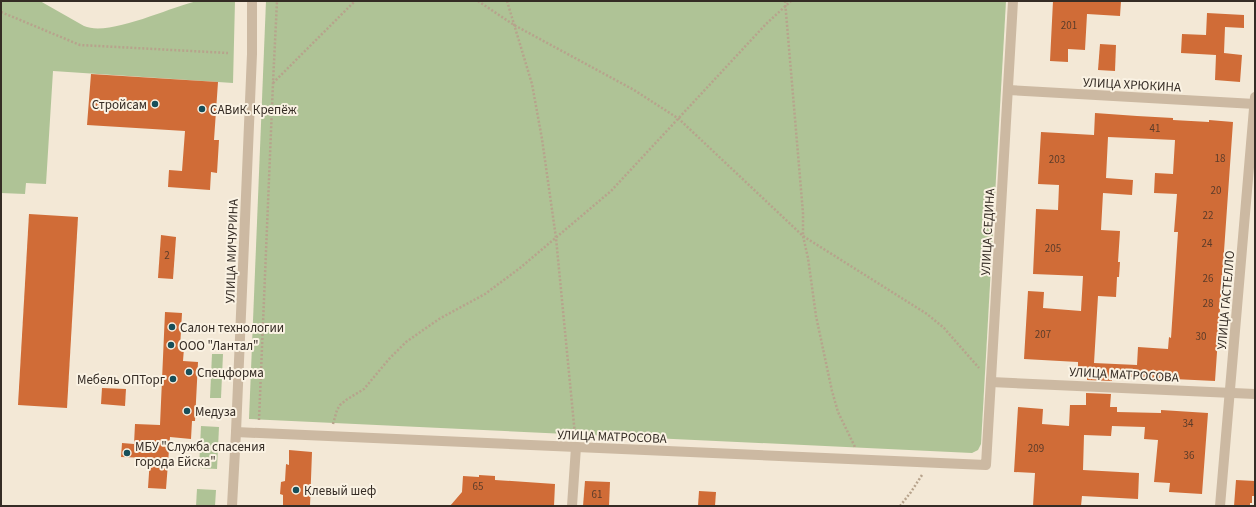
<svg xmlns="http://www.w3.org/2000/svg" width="1256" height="507" font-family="'Source Sans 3',sans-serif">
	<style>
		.green { fill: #afc396 }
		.building { fill: #d06c37; fill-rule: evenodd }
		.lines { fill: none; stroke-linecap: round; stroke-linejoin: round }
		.path { stroke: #b7a38c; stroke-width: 2.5; stroke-dasharray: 2 2; stroke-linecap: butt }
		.minor { stroke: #ccb9a2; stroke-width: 10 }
		.tertiary { stroke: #ccb9a2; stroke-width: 10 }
		.poi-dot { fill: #174f5a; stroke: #faf2e3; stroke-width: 1.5 }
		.labels { text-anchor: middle; stroke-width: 4; stroke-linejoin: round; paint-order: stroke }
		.number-label { font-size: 11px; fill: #5c3c2a }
		.street-label { font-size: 13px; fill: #352c25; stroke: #faf2e3 }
		.poi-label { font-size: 13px; fill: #352c25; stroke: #faf2e3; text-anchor: start }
	</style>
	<rect width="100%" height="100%" fill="#f3e8d6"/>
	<!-- green -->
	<g class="green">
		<path d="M 1,1 L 40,1 L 84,26 C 109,37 170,7 197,1 C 209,0 223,1 235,1 L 233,83 L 53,71 L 46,184 L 26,183 L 25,194 L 1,193 Z"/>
		<path d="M 266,1 L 1006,1 L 981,444 L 978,450 L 972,453 L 249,419 Z"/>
		<path d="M 212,354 L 223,354 L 221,398 L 210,398 Z"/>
		<path d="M 201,426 L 219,427 L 217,469 L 199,468 Z"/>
		<path d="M 197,489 L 216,490 L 215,506 L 196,506 Z"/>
	</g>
	<!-- building -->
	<g class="building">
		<path d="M 1053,1 L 1121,1 L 1120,16 L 1087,14 L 1085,50 L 1068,49 L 1068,62 L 1050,61 Z"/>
		<path d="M 1207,13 L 1244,15 L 1244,28 L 1225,27 L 1224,53 L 1242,55 L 1240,82 L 1215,80 L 1216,55 L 1181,53 L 1182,34 L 1206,35 Z"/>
		<path d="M 1100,44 L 1116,45 L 1115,71 L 1098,70 Z"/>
		<path d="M 91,74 L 218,82 L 214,140 L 219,140 L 217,173 L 211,172 L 210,190 L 168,187 L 169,170 L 182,171 L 185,131 L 87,125 Z"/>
		<path d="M 1095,113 L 1137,116 L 1173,118 L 1173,120 L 1209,122 L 1209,120 L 1233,122 L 1215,381 L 1112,376 L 1112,381 L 1087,380 L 1087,375 L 1078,375 L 1078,362 L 1024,359 L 1028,291 L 1044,292 L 1043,308 L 1081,311 L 1083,276 L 1033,274 L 1036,209 L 1058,210 L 1059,185 L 1038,184 L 1041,132 L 1094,135 ZM 1108,137 L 1175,140 L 1173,174 L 1155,173 L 1154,193 L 1177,194 L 1174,232 L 1178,232 L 1171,338 L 1169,337 L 1168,349 L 1138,347 L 1137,365 L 1094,363 L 1098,296 L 1116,297 L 1117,277 L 1119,277 L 1120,262 L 1118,262 L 1120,231 L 1101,230 L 1103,193 L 1132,195 L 1133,180 L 1106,178 Z"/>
		<path d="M 29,214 L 78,217 L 67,408 L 18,405 Z"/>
		<path d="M 161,235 L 176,237 L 173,279 L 158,278 Z"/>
		<path d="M 165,312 L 182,313 L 180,348 L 184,348 L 183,361 L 198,362 L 195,421 L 192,421 L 191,439 L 170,437 L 166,489 L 148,488 L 150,458 L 121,457 L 122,443 L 134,444 L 135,424 L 160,425 Z"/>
		<path d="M 102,388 L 126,389 L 125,406 L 101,404 Z"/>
		<path d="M 1086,393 L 1111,394 L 1110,407 L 1117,407 L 1117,412 L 1161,413 L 1161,410 L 1208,413 L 1202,494 L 1169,492 L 1170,483 L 1154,482 L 1158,440 L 1144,439 L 1145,427 L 1112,426 L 1111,436 L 1084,435 L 1083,470 L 1139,473 L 1138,499 L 1082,496 L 1081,506 L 1033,506 L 1035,473 L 1014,472 L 1018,407 L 1043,409 L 1042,424 L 1069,426 L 1070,405 L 1086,405 Z"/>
		<path d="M 289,450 L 312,452 L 310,506 L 283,506 L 283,495 L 280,494 L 281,482 L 285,481 L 286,464 L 289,465 Z"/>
		<path d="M 479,475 L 495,476 L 495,480 L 555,484 L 554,506 L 450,506 L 462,492 L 463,476 L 479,477 Z"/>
		<path d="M 1236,480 L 1255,481 L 1255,496 L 1252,496 L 1252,503 L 1250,503 L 1250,506 L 1234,506 Z"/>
		<path d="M 585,481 L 610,482 L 609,506 L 583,506 Z"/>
		<path d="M 699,491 L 716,492 L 715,506 L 698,506 Z"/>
	</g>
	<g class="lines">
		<!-- path -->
		<g class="path">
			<path d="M 478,1 L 514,25 L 634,90 L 679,119 L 803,236 L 927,314 L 944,328 L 979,368"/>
			<path d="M 507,1 L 532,84 L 542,139 L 556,238 L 575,435"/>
			<path d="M 785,1 L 803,213 L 803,236 L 808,258 L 816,316 L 832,391 L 838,412 L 855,447"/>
			<path d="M 1,12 L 80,45 L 228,53"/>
			<path d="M 273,83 L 355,1"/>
			<path d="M 259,420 L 273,83 L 277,1"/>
			<path d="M 333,424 L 337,410 L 340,405 L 346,400 L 364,389 L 389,359 L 406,342 L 439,319 L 485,294 L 520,268 L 611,191 L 766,24 L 791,1"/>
			<path d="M 900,506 L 911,492 L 922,475"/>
		</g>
		<!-- minor -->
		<g class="minor">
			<path d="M 1008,90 L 1255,104"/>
			<path d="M 991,382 L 1255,394"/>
			<path d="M 236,432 L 986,465 L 1013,1"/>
			<path d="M 572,506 L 576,447"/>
			<path d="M 1220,506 L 1255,97"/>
		</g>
		<!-- tertiary -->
		<path class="tertiary" d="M 232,506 L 236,432 L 252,54 L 252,1"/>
	</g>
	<!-- markers -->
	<g class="poi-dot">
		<circle cx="155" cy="104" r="4"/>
		<circle cx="202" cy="109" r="4"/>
		<circle cx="172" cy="327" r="4"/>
		<circle cx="171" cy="345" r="4"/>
		<circle cx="189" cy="372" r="4"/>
		<circle cx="173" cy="379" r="4"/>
		<circle cx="187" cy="411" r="4"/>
		<circle cx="127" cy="453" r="4"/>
		<circle cx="296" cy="490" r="4"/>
	</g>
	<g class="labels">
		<!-- number labels -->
		<g class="number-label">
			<text x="1069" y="29">201</text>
			<text x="1155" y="132">41</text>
			<text x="1220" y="162">18</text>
			<text x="1057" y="163">203</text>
			<text x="1216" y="194">20</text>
			<text x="1208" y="219">22</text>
			<text x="1207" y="247">24</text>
			<text x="1053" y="252">205</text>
			<text x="167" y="259">2</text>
			<text x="1208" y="282">26</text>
			<text x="1208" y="307">28</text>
			<text x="1043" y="338">207</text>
			<text x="1201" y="340">30</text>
			<text x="1188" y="427">34</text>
			<text x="1036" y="452">209</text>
			<text x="1189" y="459">36</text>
			<text x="478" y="490">65</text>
			<text x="597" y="498">61</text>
		</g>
		<!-- street labels -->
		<g class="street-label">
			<text transform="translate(1132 84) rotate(3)" y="5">УЛИЦА ХРЮКИНА</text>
			<text transform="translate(987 232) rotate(-87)" y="5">УЛИЦА СЕДИНА</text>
			<text transform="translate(231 251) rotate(-88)" y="5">УЛИЦА МИЧУРИНА</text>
			<text transform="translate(1225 300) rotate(-85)" y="5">УЛИЦА ГАСТЕЛЛО</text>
			<text transform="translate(1124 374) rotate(3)" y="5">УЛИЦА МАТРОСОВА</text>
			<text transform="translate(612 436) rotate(2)" y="5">УЛИЦА МАТРОСОВА</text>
		</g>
		<!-- poi labels -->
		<g class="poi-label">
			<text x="147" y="109" text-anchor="end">Стройсам</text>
			<text x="210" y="114">САВиК. Крепёж</text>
			<text x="180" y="332">Салон технологии</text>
			<text x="179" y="350">ООО "Лантал"</text>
			<text x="197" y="377">Спецформа</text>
			<text x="165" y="384" text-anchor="end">Мебель ОПТорг</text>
			<text x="195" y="416">Медуза</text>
			<text x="135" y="451">МБУ "Служба спасения<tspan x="135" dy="15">города Ейска"</tspan></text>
			<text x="304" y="495">Клевый шеф</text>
		</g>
	</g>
	<!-- border -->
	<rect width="1256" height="507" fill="none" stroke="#352c25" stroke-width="4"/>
</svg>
